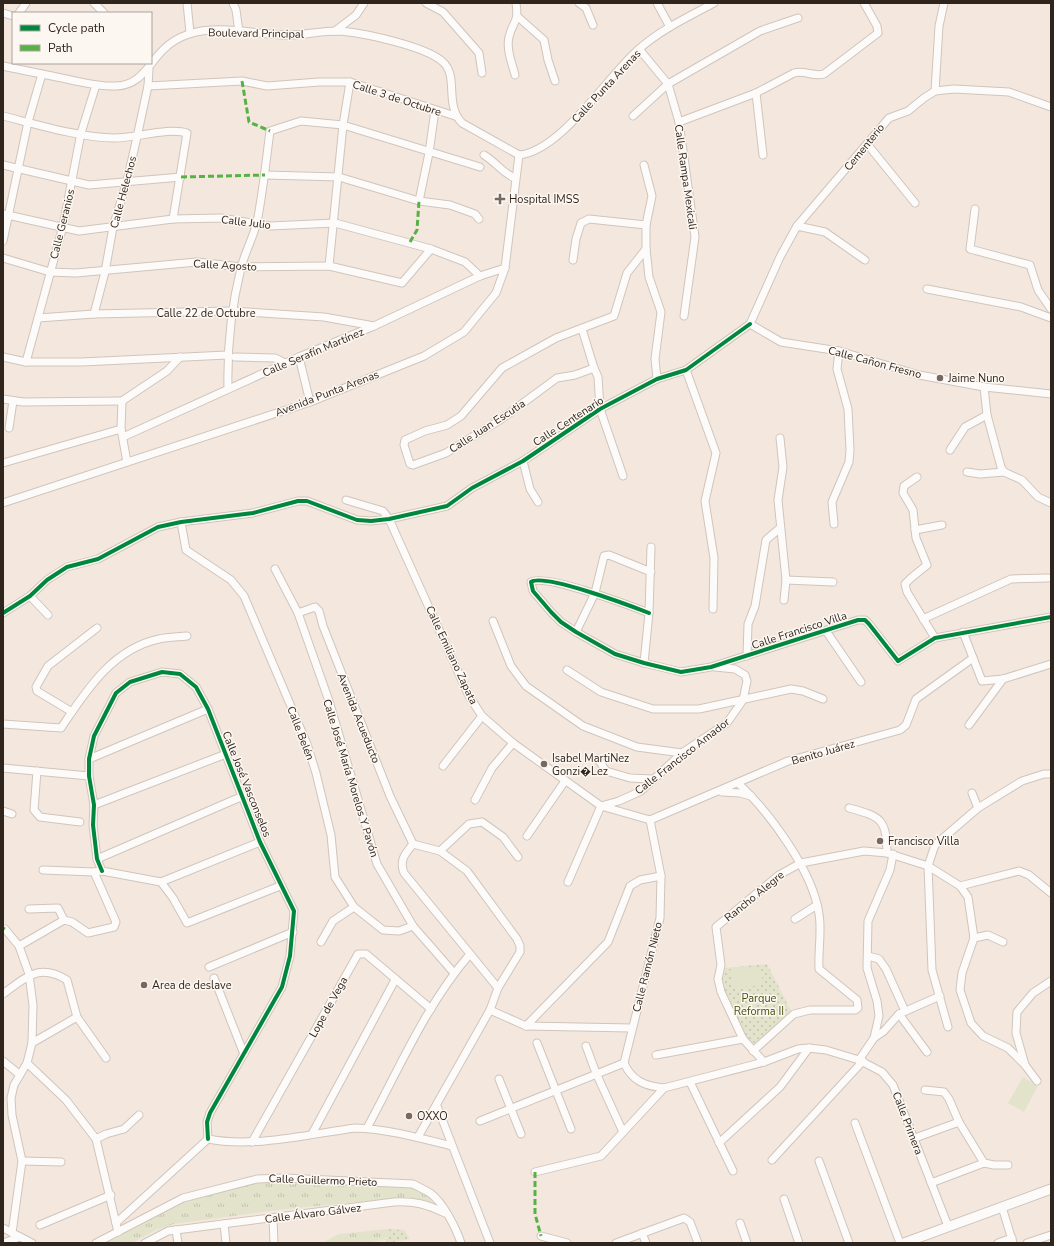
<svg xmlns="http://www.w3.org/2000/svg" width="1054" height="1246" font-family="'Nunito Sans',sans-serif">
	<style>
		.grass { fill: url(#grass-tufts) }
		.park { fill: url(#park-dots) }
		.pitch { fill: #e3e3cb }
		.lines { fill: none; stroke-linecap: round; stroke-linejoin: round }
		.minor-casing { stroke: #cfc5bc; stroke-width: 9 }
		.major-casing { stroke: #cfc5bc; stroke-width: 11 }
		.minor { stroke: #fdfbfa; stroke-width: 7 }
		.major { stroke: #fdfbfa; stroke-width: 9 }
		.quiet { stroke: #56b245; stroke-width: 3; stroke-dasharray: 6 3; stroke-linecap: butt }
		.cycleway-casing { stroke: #fdf7f2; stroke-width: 6 }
		.cycleway { stroke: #00873e; stroke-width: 4 }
		.poi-dot { fill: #756961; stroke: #fdf7f2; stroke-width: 1.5 }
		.labels { text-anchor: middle; stroke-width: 3; stroke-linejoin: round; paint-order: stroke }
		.street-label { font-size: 11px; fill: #30251d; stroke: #fdf7f2 }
		.poi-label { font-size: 11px; fill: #30251d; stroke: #fdf7f2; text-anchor: start }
		.park-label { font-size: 11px; fill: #445210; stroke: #fdf7f2 }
	</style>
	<defs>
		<pattern id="grass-tufts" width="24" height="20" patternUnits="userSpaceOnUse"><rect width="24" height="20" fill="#e3e3cb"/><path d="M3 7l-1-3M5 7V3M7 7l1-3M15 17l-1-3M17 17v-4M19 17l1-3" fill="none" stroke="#c3c3ae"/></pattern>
		<pattern id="park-dots" width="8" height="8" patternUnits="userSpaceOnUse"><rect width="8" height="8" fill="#e3e3cb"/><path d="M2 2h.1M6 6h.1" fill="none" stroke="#c3c3ae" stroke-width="1.8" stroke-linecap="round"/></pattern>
	</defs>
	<rect width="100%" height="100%" fill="#f4e7de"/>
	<!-- grass -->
	<g class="grass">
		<path d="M 259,1179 L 413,1187 L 427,1194 L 433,1202 L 407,1197 L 278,1210 L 174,1224 L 154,1231 L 132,1243 L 104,1243 L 156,1210 L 197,1195 Z"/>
		<path d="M 388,1229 L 390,1237 L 367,1243 L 322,1243 L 339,1234 Z"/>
	</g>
	<!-- park -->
	<g class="park">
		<path d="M 767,964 L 791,1011 L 758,1042 L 753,1043 L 746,1037 L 742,1030 L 721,981 L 725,968 Z"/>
		<path d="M 388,1229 L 404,1230 L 410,1239 L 387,1243 L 386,1240 L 367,1243 L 389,1238 Z"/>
	</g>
	<!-- pitch -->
	<g class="pitch">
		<path d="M 761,967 L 763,985 L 732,988 L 730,970 Z"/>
		<path d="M 1023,1077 L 1038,1086 L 1024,1112 L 1008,1103 Z"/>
	</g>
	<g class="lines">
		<defs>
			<g id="minor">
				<path d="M 94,3 L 104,13"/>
				<path d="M 187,3 L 190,33"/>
				<path d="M 233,3 L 236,10 L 239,32"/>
				<path d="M 426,3 L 443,12 L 479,53 L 482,73"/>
				<path d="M 579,3 L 586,8 L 593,25"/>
				<path d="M 657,3 L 670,27"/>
				<path d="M 3,13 L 13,16"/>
				<path d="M 19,13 L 26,3"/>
				<path d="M 518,17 L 544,40 L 548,60 L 555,81"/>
				<path d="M 335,31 L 356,15 L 364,3"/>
				<path d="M 639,49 L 668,84 L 679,122 L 695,237 L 684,316"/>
				<path d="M 3,66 C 26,71 48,75 71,80 C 86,83 101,87 116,86 C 142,85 148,64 164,49 C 171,42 180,37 189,34 C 220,24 257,35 289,35 C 305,35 321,31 337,31 C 360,32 426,46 443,62 C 459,77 444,104 462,123 L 519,155"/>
				<path d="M 515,75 C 512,63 506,49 509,37 C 513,20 519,24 516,3"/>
				<path d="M 148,86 L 242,81 L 267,86 L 319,82 L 350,82 L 455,116"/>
				<path d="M 935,91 L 939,26 L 944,3"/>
				<path d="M 756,93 L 763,155"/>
				<path d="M 3,116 C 35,124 82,138 114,138 C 136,138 169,127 187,133 L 173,219"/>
				<path d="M 633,116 L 668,84 L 760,31 L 798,18"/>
				<path d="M 679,122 L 756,93 L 794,73 C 805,70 813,77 824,74 L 878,33 L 877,26 L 864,3"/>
				<path d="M 868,145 L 915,203"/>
				<path d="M 484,155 C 496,162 502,173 515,178"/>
				<path d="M 519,155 C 561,151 607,77 638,50 C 660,30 688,17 714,3"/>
				<path d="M 3,165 L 89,185 L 181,177"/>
				<path d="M 644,165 L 652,196 L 646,225 L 646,249 L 649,277 L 661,312 L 655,359 L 657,379"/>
				<path d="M 265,175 L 339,177 L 419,201 L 450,205 L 475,214 L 479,219"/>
				<path d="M 419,201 L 429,153 L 435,110"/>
				<path d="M 975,209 L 970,249 L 1030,265 L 1038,290 L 1051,309"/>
				<path d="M 3,214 L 79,231 L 173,219 L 221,218 L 270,226 L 335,223 L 431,249 L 465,262 L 480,276"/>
				<path d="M 797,226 L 825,232 L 865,260"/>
				<path d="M 3,241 L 28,122 L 42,74"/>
				<path d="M 3,258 L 50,272 L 76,273 L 197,262 L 241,267 L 329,266 L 402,283 L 431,249"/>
				<path d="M 573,260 L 576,239 L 581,223 L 589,219 L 646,225"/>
				<path d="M 329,266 L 343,125 L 350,82"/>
				<path d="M 927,289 L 1021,307 L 1051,318"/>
				<path d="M 94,314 L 105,272 L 113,227 L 127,181 L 137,137 L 148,86 L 149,69"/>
				<path d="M 38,318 L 94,314 L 231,311 L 324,317 L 374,326"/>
				<path d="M 750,324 L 780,257 L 797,226 L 889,118 L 908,111 L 924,98 L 935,91 L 954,89 L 1009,92 L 1051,107"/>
				<path d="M 750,324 L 781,342 L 839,351 L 919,375 L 984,387 L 1051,394"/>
				<path d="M 582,329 L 594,368 L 598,377 L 600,409 L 623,476"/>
				<path d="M 3,357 L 26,362 L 82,362 L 227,355"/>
				<path d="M 235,357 L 275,358 L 285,363"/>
				<path d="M 299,357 L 310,402"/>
				<path d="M 26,362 L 63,226 L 81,133 L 96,85"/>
				<path d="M 594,368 L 575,375 L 557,378 L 500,420 L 446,453 L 413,465 L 410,464 L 404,445 L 405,440 L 425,431 L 447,425 L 461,416 L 502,368 L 556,338 L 614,316 L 627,273 L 646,249"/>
				<path d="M 686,370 L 716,453 L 705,501 L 714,558 L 713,609"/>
				<path d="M 984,387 L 987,415 L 1001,467 L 1004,472 L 1022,480 L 1038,497 L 1051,503"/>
				<path d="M 228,389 C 227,347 231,308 241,268 C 245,252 253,238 257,222 C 263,192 266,161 270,131 L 301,121 L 343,125 L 480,167"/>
				<path d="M 3,399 L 23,402 L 122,401"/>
				<path d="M 122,401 L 167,371 L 180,357"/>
				<path d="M 122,401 L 121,429 L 127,462"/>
				<path d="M 9,428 L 13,401"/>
				<path d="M 123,437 L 299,357 L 374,326 L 480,276 L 505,268"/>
				<path d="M 780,438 L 783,467 L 778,500 L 786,580 L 784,600"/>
				<path d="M 950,450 L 965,427 L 987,415"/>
				<path d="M 523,461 L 530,489 L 538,502"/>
				<path d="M 3,463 L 121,429"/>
				<path d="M 967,472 L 980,474 L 1004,472"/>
				<path d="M 917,477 L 904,486 L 903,493 L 913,510 L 916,538 L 927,565 L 911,578 L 905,584 L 907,592 L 935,638"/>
				<path d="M 346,500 L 383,511 L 389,519 L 469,696 L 482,716 L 513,743 L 601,806 L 650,820"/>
				<path d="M 3,503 L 310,402 L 424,356 L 464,332 L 496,293 L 505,268 L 519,155"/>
				<path d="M 181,522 L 186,550 L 231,580 L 244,596 L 307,744 L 316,773 L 331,835 L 335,877 L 354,907 L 383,930 L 399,931 L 413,926"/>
				<path d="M 834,524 L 832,502 L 849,462 L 850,450 L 848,409 L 837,369 L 839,351"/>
				<path d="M 915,530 L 942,525"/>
				<path d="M 275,569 L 298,613 L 329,701 L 377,864 L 413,926 L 454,973"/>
				<path d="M 786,580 L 833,582"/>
				<path d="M 30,596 L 48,615"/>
				<path d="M 3,613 L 30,596 L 47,580 L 67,567 L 98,559 L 158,527 L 181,522 L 253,513 L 298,501 L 307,501 L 357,520 L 371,521 L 389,519 L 447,506 L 472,488 L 523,461 L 600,409 L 657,379 L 686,370 L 750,324"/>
				<path d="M 298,613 L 315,607 L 319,611 L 323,626 L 390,796 L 413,844"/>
				<path d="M 649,613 C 631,606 544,573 531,582 L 533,591 L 551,612 L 561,622 L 576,632 L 615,654 L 644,663 L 681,672 L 711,667 L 858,620 L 865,620 L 869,624 L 898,661 L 935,638 L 1051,617"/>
				<path d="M 923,619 L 1011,579 L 1048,578"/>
				<path d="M 493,621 L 511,666 L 526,686 L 583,726 L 637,747 L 682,753"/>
				<path d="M 826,631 L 861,682"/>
				<path d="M 576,632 L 595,593 L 604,556 L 609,555 L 651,572"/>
				<path d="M 963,632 L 982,681 L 1003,679 L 1051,664"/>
				<path d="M 747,656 L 748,624 L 755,606 L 766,540 L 780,528"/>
				<path d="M 644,663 L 649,613 L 651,547"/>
				<path d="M 567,670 L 601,692 L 653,709 L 699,709 L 791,689 L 803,691 L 823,699"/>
				<path d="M 72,712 L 37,691 L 36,687 L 48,666 L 97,628"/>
				<path d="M 3,724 L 61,728 C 86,691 112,649 159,639 C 168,637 178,637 187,636"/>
				<path d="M 969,725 L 1003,679"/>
				<path d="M 89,759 L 208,709"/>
				<path d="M 598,759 L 606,771 L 630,778 L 652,779"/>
				<path d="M 443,766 L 482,716"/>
				<path d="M 3,768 L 89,776"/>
				<path d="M 37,771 L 34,810 L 40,817 L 80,822"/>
				<path d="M 738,783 C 769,812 813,871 819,914 C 822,931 818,951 819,969 L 857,1000 L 858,1008 L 855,1010 L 810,1010 L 794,1014 L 753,1051"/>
				<path d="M 722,792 L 740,793 L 751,796"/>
				<path d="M 972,793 L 978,808"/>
				<path d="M 475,800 L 492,768 L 513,743"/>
				<path d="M 94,805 L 226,754"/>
				<path d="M 849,808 C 882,817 886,819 887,853"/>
				<path d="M 3,811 L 12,814"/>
				<path d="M 650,820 L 788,761 L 900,730 L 906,725 L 916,699 L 973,658"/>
				<path d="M 650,820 L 661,876 L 660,918 L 624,1063 C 632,1081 645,1086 664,1088"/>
				<path d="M 527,836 L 565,781"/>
				<path d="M 413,844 L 440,851 L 467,871 L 517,939 L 520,946 L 520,952 L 498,988 L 490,1010 L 418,1137"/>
				<path d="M 413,844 C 405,854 399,860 404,873 L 498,988"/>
				<path d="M 440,851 L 469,824 L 482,822 L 503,837 L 518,857"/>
				<path d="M 97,859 L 243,796"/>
				<path d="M 43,870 L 94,872 L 102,871 L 161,882 L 173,898 L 187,923 L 280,886"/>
				<path d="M 102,871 L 97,859 L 93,825 L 94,805 L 89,776 L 89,759 L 94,736 L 116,693 L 130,682 L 162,672 L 180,674 L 196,687 L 208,709 L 260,842 L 294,911 L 290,956 L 282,987 L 210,1113 L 207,1122 L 208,1139"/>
				<path d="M 161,882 L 260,842"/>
				<path d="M 568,882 L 601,806 L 619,801 L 641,791 L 682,753 L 727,723 L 743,700 L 747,681 L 745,675 L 735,669 L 715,667"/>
				<path d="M 960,886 L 1019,871 L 1029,875 L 1051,893"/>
				<path d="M 29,909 L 58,908 L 64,920"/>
				<path d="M 795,919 L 817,905"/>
				<path d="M 5,929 L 19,946 L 29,974 L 33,1005 L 32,1043 L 27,1063 L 14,1085 L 11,1098 L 12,1115 L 22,1161 L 12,1233"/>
				<path d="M 974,938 L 988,935 L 1003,942"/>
				<path d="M 321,942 L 333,921 L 354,907"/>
				<path d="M 19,946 L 64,920 L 72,922 L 88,933 L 114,927 L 116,922 L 94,872"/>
				<path d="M 868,956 L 879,959 L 886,969 L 905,1011"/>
				<path d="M 209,967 L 293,932"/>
				<path d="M 214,978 L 244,1054"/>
				<path d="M 3,994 C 26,977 39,963 67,980 L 77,1017 L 106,1058"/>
				<path d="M 490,1010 L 526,1026 L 631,1028"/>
				<path d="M 899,1014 L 927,1052"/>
				<path d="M 526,1026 L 608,942 L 630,886 L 640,880 L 661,876"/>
				<path d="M 948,1027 L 932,970 L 928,866 L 935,845 L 978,808 L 1022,781 L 1044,774 L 1051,774"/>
				<path d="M 874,1038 L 884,1031 L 899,1014 L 940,996"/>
				<path d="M 32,1043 L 77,1017"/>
				<path d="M 537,1043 L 571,1129"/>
				<path d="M 586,1046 L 596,1073 L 623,1132"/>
				<path d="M 656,1055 L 743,1039"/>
				<path d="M 859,1060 L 874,1038 L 879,1016 L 877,1001 L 867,968 L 868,921 L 890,870 L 893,854"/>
				<path d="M 3,1061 L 19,1074"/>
				<path d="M 764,1062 L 743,1039 L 721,992 L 718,979 L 721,965 L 716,927 L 779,875 L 801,863 L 864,851 L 887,853 L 928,866 L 960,886 L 968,897 L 974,938 L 962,973 L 960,990 L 971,1023 L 983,1036 L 1008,1048 L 1025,1065"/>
				<path d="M 27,1063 L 66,1100 L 96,1139 L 118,1232"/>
				<path d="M 499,1079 L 521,1134"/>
				<path d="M 1037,1081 L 1025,1065 L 1016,1033 L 1017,1012 L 1033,993 L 1051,981"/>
				<path d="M 690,1082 L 733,1171"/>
				<path d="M 925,1090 L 944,1092 L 949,1099 L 959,1122 L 984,1163 L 994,1165 L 1008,1165"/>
				<path d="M 437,1106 L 490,1243"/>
				<path d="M 480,1121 L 624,1063"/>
				<path d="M 855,1123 L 900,1243"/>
				<path d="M 367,1128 C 399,1069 426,1005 470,954"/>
				<path d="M 312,1134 L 395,980"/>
				<path d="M 915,1138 L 959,1122"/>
				<path d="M 96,1139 L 106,1134 L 124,1129 L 139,1115"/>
				<path d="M 208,1139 C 253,1148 310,1134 355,1128 C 388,1129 420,1138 452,1146"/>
				<path d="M 252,1142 L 358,954 L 366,954 L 431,1009"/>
				<path d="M 719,1143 L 780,1087 L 809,1048"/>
				<path d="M 772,1160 L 863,1061"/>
				<path d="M 22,1161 L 61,1162"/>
				<path d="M 819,1161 L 849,1243"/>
				<path d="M 535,1172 L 601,1156 L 664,1088 L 764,1062 L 798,1049 L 809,1048 L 826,1050 L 859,1060 L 882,1072 L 893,1085 L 948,1226"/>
				<path d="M 931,1183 L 984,1163"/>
				<path d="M 784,1199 L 799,1243"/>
				<path d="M 1002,1207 L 1013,1243"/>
				<path d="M 273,1219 L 274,1243"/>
				<path d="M 116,1223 L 208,1139"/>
				<path d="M 740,1223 L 747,1243"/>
				<path d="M 224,1224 L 226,1243"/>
				<path d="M 40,1225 L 111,1195"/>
				<path d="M 3,1228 L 32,1243"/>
				<path d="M 176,1230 L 178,1243"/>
				<path d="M 642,1233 L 646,1243"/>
				<path d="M 541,1236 L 567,1243"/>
				<path d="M 3,1243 L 20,1237"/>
				<path d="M 96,1243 L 183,1198 L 257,1179 L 284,1178 L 413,1184 C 419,1187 425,1190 430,1193 C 443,1202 456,1228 461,1243"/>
				<path d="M 145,1243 L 168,1231 L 176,1230 L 394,1202 C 415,1201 426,1204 445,1213"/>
				<path d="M 616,1243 L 684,1218 L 690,1222 L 698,1243"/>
				<path d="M 998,1243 L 1012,1238"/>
				<path d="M 1027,1243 L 1051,1235"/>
			</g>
			<path id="major" d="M 904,1243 L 1051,1189"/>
		</defs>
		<!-- minor casing -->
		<use href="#minor" class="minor-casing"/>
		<!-- major casing -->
		<use href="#major" class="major-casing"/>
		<!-- minor -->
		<use href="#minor" class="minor"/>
		<!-- major -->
		<use href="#major" class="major"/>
		<!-- quiet -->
		<g class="quiet">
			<path d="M 242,81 L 249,122 L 270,131"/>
			<path d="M 181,177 L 265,175"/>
			<path d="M 410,242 L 417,230 L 419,201"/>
			<path d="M 3,928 L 5,929"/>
			<path d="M 535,1172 L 535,1214 L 541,1236"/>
		</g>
		<defs>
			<g id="cycleway">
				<path d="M 3,613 L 30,596 L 47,580 L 67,567 L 98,559 L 158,527 L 181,522 L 253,513 L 298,501 L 307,501 L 357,520 L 371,521 L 389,519 L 447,506 L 472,488 L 523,461 L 600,409 L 657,379 L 686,370 L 750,324"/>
				<path d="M 649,613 C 631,606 544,573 531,582 L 533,591 L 551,612 L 561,622 L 576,632 L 615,654 L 644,663 L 681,672 L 711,667 L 858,620 L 865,620 L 869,624 L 898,661 L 935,638 L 1051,617"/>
				<path d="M 102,871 L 97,859 L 93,825 L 94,805 L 89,776 L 89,759 L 94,736 L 116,693 L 130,682 L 162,672 L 180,674 L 196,687 L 208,709 L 260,842 L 294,911 L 290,956 L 282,987 L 210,1113 L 207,1122 L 208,1139"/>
			</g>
		</defs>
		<!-- cycleway casing -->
		<use href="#cycleway" class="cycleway-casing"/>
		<!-- cycleway -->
		<use href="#cycleway" class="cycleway"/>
	</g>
	<!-- markers -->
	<g class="poi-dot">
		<path d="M498 193h4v4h4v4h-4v4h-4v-4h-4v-4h4z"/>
		<circle cx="940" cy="378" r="4"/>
		<circle cx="544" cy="764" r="4"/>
		<circle cx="880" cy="841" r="4"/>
		<circle cx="144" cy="985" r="4"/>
		<circle cx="409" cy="1116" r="4"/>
	</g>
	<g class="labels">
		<!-- street labels -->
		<g class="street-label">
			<text transform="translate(256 33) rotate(1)" y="4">Boulevard Principal</text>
			<text transform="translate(606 86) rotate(-47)" y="4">Calle Punta Arenas</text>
			<text transform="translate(397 98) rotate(18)" y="4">Calle 3 de Octubre</text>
			<text transform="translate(864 147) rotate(-51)" y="4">Cementerio</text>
			<text transform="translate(686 177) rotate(82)" y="4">Calle Rampa Mexicali</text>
			<text transform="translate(123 192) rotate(-75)" y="4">Calle Helechos</text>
			<text transform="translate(246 222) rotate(7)" y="4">Calle Julio</text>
			<text transform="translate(62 224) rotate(-76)" y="4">Calle Geranios</text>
			<text transform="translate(225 265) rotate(3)" y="4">Calle Agosto</text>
			<text x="206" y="317">Calle 22 de Octubre</text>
			<text transform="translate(313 352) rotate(-23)" y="4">Calle Serafín Martínez</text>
			<text transform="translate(875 362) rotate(15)" y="4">Calle Cañon Fresno</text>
			<text transform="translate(327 393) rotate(-21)" y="4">Avenida Punta Arenas</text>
			<text transform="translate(568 421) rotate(-33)" y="4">Calle Centenario</text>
			<text transform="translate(487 426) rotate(-33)" y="4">Calle Juan Escutia</text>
			<text transform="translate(799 630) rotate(-18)" y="4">Calle Francisco Villa</text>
			<text transform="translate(452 655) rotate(65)" y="4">Calle Emiliano Zapata</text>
			<text transform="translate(359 718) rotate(68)" y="4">Avenida Acueducto</text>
			<text transform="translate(301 733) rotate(69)" y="4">Calle Belén</text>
			<text transform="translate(823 752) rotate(-16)" y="4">Benito Juárez</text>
			<text transform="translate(682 756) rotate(-38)" y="4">Calle Francisco Amador</text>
			<text transform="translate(351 778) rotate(73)" y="4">Calle José María Morelos Y Pavón</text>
			<text transform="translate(247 784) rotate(68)" y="4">Calle José Vasconselos</text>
			<text transform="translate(754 896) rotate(-39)" y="4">Rancho Alegre</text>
			<text transform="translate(647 967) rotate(-76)" y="4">Calle Ramón Nieto</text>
			<text transform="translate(328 1007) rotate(-61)" y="4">Lope de Vega</text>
			<text transform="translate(908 1123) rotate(69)" y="4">Calle Primera</text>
			<text transform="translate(323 1180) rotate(2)" y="4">Calle Guillermo Prieto</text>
			<text transform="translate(313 1213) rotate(-7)" y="4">Calle Álvaro Gálvez</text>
		</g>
		<!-- poi labels -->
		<g class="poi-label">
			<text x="509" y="203">Hospital IMSS</text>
			<text x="948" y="382">Jaime Nuno</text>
			<text x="552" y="762">Isabel MartiNez<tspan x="552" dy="13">Gonzi�Lez</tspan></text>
			<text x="888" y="845">Francisco Villa</text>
			<text x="152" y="989">Area de deslave</text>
			<text x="417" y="1120">OXXO</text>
		</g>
		<!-- park labels -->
		<g class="park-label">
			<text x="759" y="1002">Parque<tspan x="759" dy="13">Reforma II</tspan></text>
		</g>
	</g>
	<!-- border -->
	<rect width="1054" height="1246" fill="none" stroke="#30251d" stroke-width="8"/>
	<!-- legend -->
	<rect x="12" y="12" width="140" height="52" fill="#fdf7f2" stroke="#aba39d"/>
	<rect x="20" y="25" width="20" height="6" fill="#00873e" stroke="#aba39d"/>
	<text x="48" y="32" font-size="12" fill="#30251d">Cycle path</text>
	<rect x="20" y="45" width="20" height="6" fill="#56b245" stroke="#aba39d"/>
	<text x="48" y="52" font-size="12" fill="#30251d">Path</text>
</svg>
